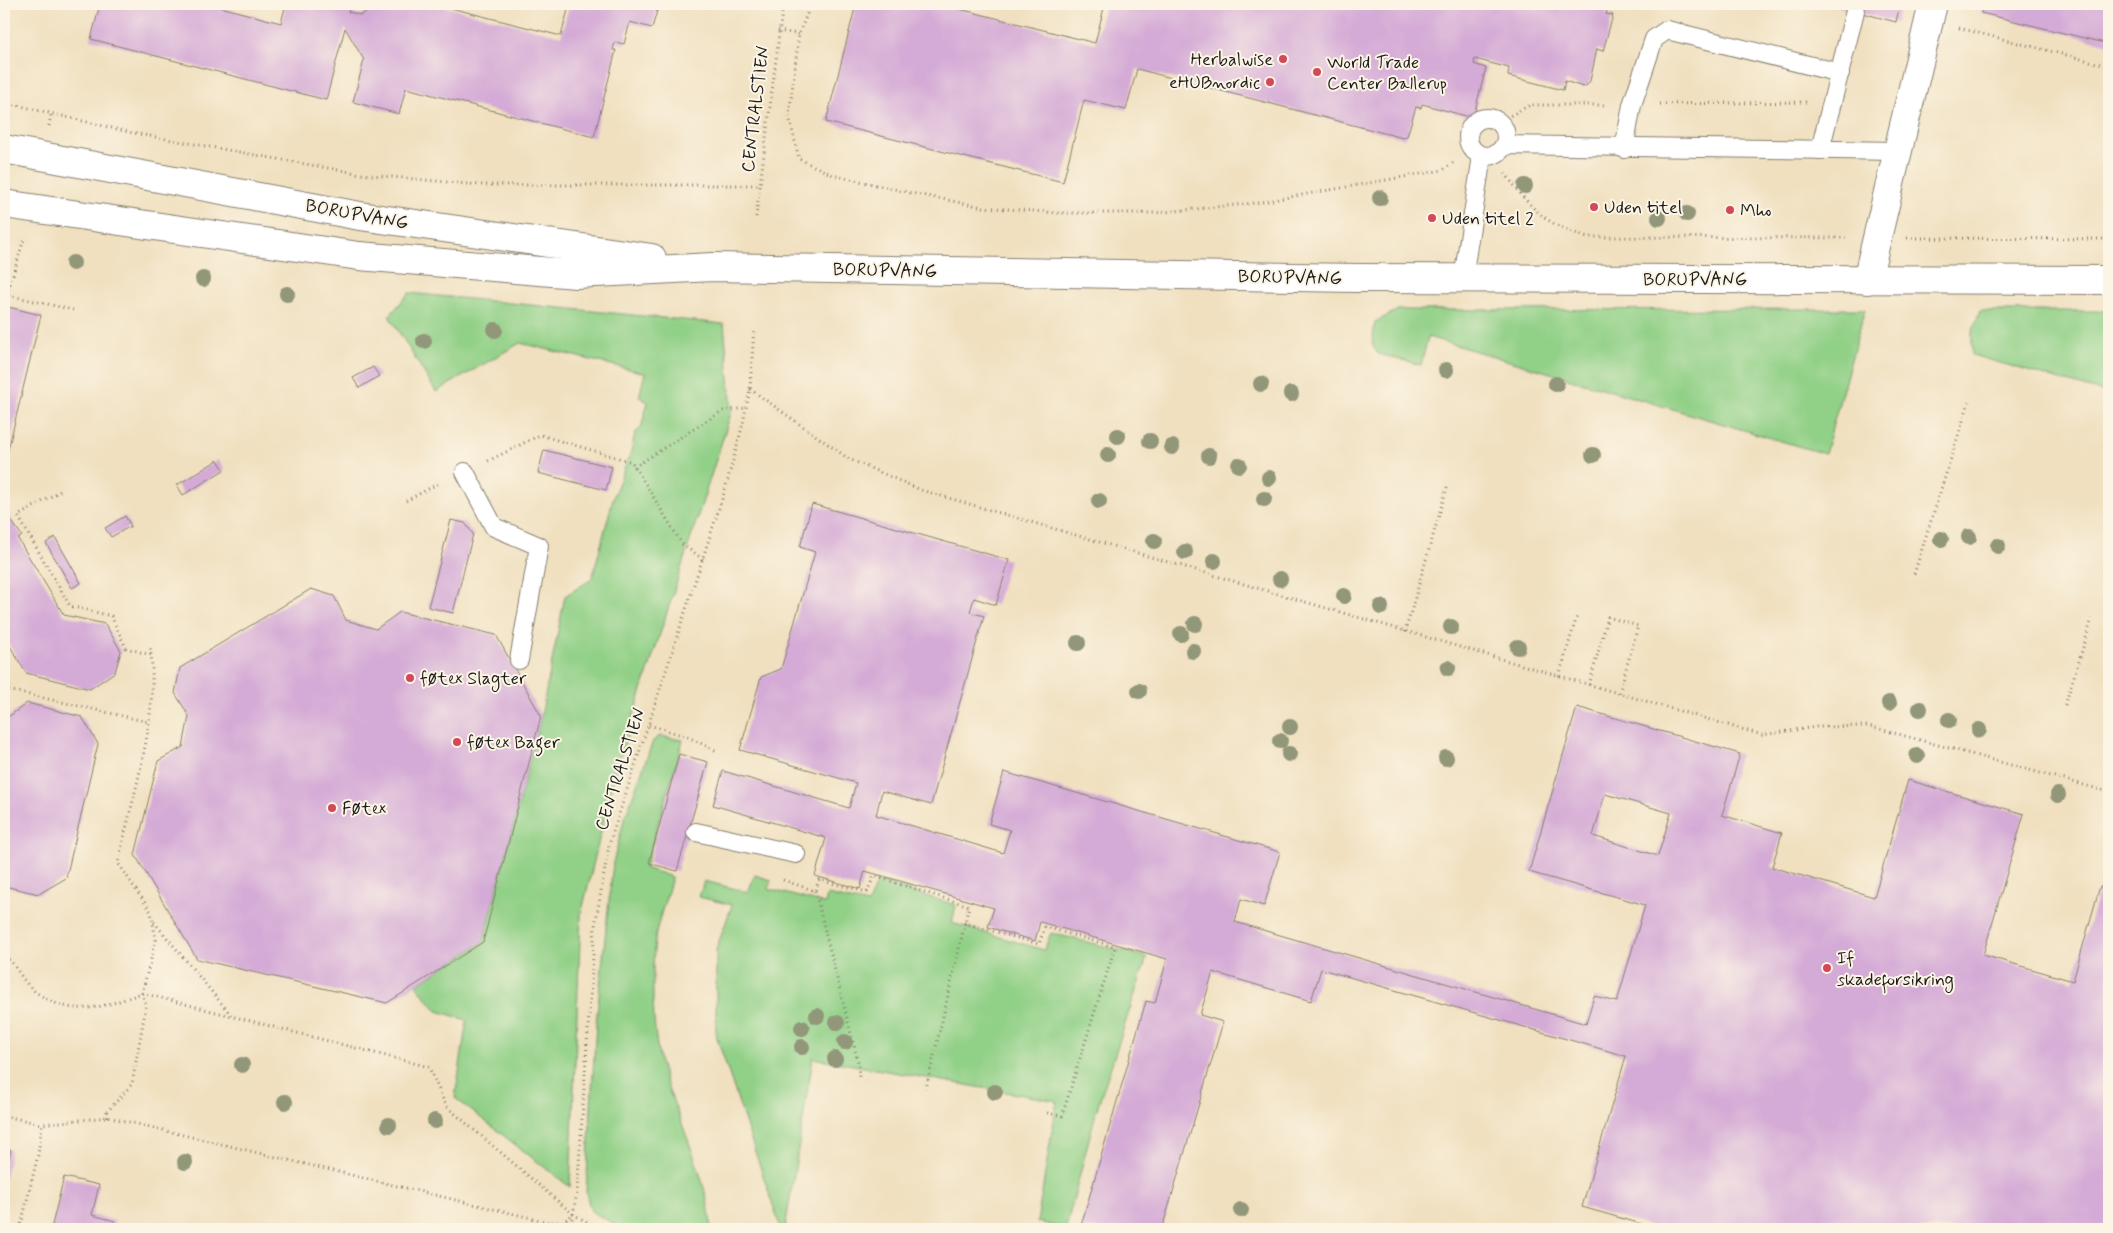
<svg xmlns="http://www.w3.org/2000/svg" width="2113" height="1233" font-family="Mynerve,sans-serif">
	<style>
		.green { fill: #91d087; stroke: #567652 }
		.building { fill: #d4aad6; fill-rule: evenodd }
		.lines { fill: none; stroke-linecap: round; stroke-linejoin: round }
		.service-casing { stroke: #867e6e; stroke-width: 20 }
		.minor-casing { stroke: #867e6e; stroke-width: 30 }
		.path { stroke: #867e6e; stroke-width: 3; stroke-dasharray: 1 4; stroke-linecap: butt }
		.service { stroke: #fff; stroke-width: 18 }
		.minor { stroke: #fff; stroke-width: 28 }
		.tree { fill: #92977a }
		.poi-dot { fill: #d1495b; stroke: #fcf5e5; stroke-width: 2 }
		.labels { text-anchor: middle; stroke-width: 4; stroke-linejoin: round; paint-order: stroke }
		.poi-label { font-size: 18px; fill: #1c1c1c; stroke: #fcf5e5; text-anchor: start }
		.street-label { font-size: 18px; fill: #1c1c1c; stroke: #fcf5e5 }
	</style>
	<rect width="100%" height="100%" fill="#fcf5e5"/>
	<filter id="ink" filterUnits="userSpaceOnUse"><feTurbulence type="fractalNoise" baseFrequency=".02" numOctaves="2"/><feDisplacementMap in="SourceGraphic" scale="10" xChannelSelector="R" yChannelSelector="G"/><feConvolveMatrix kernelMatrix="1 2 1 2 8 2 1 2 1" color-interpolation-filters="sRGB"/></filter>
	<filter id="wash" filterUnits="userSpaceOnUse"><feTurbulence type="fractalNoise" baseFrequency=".0096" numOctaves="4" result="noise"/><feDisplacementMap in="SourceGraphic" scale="20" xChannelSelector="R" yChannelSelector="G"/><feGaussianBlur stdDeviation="1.12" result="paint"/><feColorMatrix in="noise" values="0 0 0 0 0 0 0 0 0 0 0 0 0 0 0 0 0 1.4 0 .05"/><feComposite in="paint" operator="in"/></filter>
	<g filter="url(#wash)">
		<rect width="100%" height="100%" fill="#f0e0c0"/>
		<!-- green -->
		<g class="green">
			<path d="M 409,293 L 724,324 L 732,410 L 615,774 L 581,915 L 570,1187 L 455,1098 L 467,1020 L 437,1011 L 416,985 L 483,942 L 541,716 L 565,596 L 592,579 L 614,495 L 631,452 L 635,433 L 641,428 L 648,402 L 639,397 L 645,373 L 520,343 L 436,392 L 389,316 Z"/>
			<path d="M 1865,309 L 1825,454 L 1428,337 L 1421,365 L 1378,354 L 1372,345 L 1375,322 L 1398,310 Z"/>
			<path d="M 1980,311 L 2109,311 L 2109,394 L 1972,355 L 1972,332 Z"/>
			<path d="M 660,736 L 683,740 L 645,868 L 672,877 C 667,897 658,919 655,939 C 651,976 652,1038 663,1073 C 678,1119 709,1181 711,1229 L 623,1229 L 591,1211 L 586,1193 L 596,1023 L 613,863 L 624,820 L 653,741 Z"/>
			<path d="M 755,875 L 771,880 L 769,889 L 825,904 L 827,895 L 868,904 L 877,881 L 956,905 L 952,923 L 1044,950 L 1051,933 L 1147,957 L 1096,1112 L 1066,1228 L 1037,1222 L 1057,1101 L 813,1058 L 785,1229 L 781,1229 L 716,1035 L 716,950 L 732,905 L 699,897 L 704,881 L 748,892 Z"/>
		</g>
		<g id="blocks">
			<!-- building -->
			<g class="building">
				<path d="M 100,4 L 209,4 L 281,23 L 286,4 L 350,4 L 348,12 L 361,15 L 380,4 L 435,4 L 561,36 L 569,6 L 567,4 L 659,4 L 652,28 L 630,22 L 624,44 L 615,42 L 613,50 L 616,50 L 594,137 L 406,88 L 399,114 L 353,102 L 364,60 L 345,28 L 326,100 L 91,39 Z"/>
				<path d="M 856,4 L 940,4 L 1095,43 L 1105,4 L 1125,4 L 1143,8 L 1144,4 L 1609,4 L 1606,14 L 1613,15 L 1603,51 L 1597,49 L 1590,81 L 1587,85 L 1583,87 L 1565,81 L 1563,90 L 1508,76 L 1509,68 L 1475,59 L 1474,64 L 1486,68 L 1473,118 L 1422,104 L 1421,108 L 1416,107 L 1407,136 L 1403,138 L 1137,69 L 1126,110 L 1084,100 L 1063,182 L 826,122 Z"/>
				<path d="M 1828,4 L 1900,4 L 1896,22 Z"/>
				<path d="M 1983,4 L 2109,4 L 2109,44 L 1981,13 Z"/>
				<path d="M 4,306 L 41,315 L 4,466 Z"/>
				<path d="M 373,367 L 379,376 L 359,388 L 353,378 Z"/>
				<path d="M 544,450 L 612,467 L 606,490 L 538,473 Z"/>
				<path d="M 218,460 L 224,470 L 183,495 L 177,485 Z"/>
				<path d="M 812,504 L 1009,560 L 996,605 L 974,598 L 970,612 L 984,616 L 931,805 L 882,791 L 876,815 L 1003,853 L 1010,830 L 989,824 L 1004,772 L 1280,852 L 1264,906 L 1241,899 L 1235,922 L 1586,1024 L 1594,996 L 1617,1002 L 1645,905 L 1529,872 L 1577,707 L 1740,754 L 1722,815 L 1782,833 L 1772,867 L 1874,897 L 1908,780 L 2024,814 L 1983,955 L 2073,981 L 2100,886 L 2109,888 L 2109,1229 L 1659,1229 L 1582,1207 L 1626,1056 L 1321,969 L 1311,1001 L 1213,972 L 1200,1015 L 1223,1022 L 1162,1229 L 1080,1229 L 1146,1001 L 1155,1003 L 1167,959 L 1040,922 L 1035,941 L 988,927 L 994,908 L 865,871 L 860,889 L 815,876 L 826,838 L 713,805 L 723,771 L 849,808 L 856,783 L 740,750 L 761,677 L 781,669 L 815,552 L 800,547 ZM 1605,794 L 1671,813 L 1658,856 L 1593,836 Z"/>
				<path d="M 4,510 L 22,536 L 18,539 L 64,615 L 105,624 L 121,651 L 115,672 L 90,689 L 26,673 L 4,636 Z"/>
				<path d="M 125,516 L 131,526 L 111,537 L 105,528 Z"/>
				<path d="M 451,520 L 465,523 L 473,534 L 453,613 L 428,607 Z"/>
				<path d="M 55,537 L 81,583 L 72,588 L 46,543 Z"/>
				<path d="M 311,589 L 334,596 L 346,620 L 376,629 L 400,612 L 496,635 L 541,716 L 483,942 L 387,1003 L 197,959 L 135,855 L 158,761 L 183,747 L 189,716 L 175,693 L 180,668 Z"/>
				<path d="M 27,703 L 82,717 L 98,744 L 66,878 L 39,894 L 4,886 L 4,720 Z"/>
				<path d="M 679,754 L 708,762 L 677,871 L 649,863 Z"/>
				<path d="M 4,1148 L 11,1150 L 5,1177 L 4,1177 Z"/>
				<path d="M 64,1177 L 99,1185 L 92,1215 L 115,1221 L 113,1229 L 51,1229 Z"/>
			</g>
		</g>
	</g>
	<g filter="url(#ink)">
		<use href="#blocks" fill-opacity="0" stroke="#867e6e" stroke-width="1"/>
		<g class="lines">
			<defs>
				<g id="service">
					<circle cx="1487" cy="137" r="19"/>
					<path d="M 1505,145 L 1898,151"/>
					<path d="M 1624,149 L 1632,105 L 1654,39 L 1667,30 L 1840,73"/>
					<path d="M 1820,150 L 1855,11"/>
					<path d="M 1463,278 L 1482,156"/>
					<path d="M 465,472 L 494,527 L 539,546 L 519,660"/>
					<path d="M 696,832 L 796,854"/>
				</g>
				<g id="minor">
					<path d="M 4,149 L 360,216 L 652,258"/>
					<path d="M 4,204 L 359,256 L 576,274 L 713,267 L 1356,278 L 2109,280"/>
					<path d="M 1867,280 L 1933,4"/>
				</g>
			</defs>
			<!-- service casing -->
			<use href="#service" class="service-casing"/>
			<!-- minor casing -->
			<use href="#minor" class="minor-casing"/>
			<!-- path -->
			<g class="path">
				<path d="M 811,4 L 799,34 L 789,116 L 799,159 L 833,175 L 916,194 L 983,207 L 1058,213 L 1154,213 L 1256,203 L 1443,170 L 1453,163"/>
				<path d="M 1959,28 L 2109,66"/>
				<path d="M 778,31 L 799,34"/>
				<path d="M 4,102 L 133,133 L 361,174 L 479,185 L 760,185"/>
				<path d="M 1660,104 L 1806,102"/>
				<path d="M 1506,118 L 1530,105 L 1606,105"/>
				<path d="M 49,126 L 51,114"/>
				<path d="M 1505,173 C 1531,209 1545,225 1588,237 L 1846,238"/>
				<path d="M 756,217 L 783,4"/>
				<path d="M 1907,238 L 2109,239"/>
				<path d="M 4,294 L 73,310"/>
				<path d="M 7,294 L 24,239"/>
				<path d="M 750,389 L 849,459 L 921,490 L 1762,735 L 1816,727 L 1869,726 L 2109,792"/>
				<path d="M 488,461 L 540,435 L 632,462 L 682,544 L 704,560"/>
				<path d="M 634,467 L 722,411 L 746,408"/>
				<path d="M 60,491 L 18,516 L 70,606 L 111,616 L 126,648 L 151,655"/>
				<path d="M 406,501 L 441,482"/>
				<path d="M 1914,574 L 1969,402"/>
				<path d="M 1405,632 L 1448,484"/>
				<path d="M 1559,676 L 1577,616"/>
				<path d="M 1589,685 L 1608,617 L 1638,626 L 1619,694"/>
				<path d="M 4,689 L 149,722"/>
				<path d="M 2065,705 L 2092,619"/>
				<path d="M 649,725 L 688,737 L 717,751"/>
				<path d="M 783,880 L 815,891 L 819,880 L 867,892 L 874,876 L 969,906 L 926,1089"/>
				<path d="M 815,891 L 858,1062 L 859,1079"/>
				<path d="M 154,922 L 231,1015"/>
				<path d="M 964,923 L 1039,944 L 1045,927 L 1115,947 L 1062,1116 L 1043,1112"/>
				<path d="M 4,958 L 10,960 C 18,970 26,986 37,993 C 75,1019 103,1007 142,993 L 429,1067 L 446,1106 L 573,1214 L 599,1229"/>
				<path d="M 4,1116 L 42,1124"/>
				<path d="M 108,1117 L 107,1112 L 132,1084 L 146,1006 L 142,993 L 156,940 L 151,912 L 118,863 C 133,794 160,716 150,646"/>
				<path d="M 20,1229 L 38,1155 L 42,1124 L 108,1117 L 548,1222 L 563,1222 L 573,1214"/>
				<path d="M 570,1229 L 577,1193 L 595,926 L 609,845 L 724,493 L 742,428 L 750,389 L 754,329"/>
			</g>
			<!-- service -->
			<use href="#service" class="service"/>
			<!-- minor -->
			<use href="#minor" class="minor"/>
		</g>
		<!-- trees -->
		<g class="tree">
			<circle cx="1525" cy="186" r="8"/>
			<circle cx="1380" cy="198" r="8"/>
			<circle cx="1687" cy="214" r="8"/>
			<circle cx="1659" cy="218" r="8"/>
			<circle cx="73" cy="263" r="8"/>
			<circle cx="203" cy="279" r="8"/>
			<circle cx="287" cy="294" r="8"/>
			<circle cx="495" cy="330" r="8"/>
			<circle cx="424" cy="341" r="8"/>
			<circle cx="1446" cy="370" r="8"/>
			<circle cx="1261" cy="384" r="8"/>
			<circle cx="1556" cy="384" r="8"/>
			<circle cx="1291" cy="394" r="8"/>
			<circle cx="1118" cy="436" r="8"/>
			<circle cx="1150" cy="441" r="8"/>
			<circle cx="1172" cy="447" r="8"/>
			<circle cx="1108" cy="455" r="8"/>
			<circle cx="1593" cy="455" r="8"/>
			<circle cx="1209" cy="456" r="8"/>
			<circle cx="1239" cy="465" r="8"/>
			<circle cx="1269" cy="478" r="8"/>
			<circle cx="1264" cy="499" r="8"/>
			<circle cx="1099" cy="501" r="8"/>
			<circle cx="1969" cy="537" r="8"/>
			<circle cx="1941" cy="539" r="8"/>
			<circle cx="1154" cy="541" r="8"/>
			<circle cx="1998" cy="546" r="8"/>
			<circle cx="1185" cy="552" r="8"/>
			<circle cx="1214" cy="561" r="8"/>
			<circle cx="1280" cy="579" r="8"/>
			<circle cx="1344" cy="596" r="8"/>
			<circle cx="1381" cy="607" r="8"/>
			<circle cx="1195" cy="624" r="8"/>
			<circle cx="1451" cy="627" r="8"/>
			<circle cx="1181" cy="634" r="8"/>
			<circle cx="1078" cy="643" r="8"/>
			<circle cx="1518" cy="647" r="8"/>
			<circle cx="1193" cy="651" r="8"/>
			<circle cx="1448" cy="668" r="8"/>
			<circle cx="1139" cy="691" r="8"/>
			<circle cx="1889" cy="703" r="8"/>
			<circle cx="1920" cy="709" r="8"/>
			<circle cx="1949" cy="720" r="8"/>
			<circle cx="1290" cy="727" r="8"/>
			<circle cx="1979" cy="730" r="8"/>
			<circle cx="1280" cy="741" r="8"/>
			<circle cx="1289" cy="754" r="8"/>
			<circle cx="1917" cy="756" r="8"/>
			<circle cx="1446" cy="758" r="8"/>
			<circle cx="2058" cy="795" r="8"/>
			<circle cx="817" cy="1016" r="8"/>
			<circle cx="837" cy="1023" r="8"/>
			<circle cx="802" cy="1028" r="8"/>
			<circle cx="845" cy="1042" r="8"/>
			<circle cx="802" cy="1047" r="8"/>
			<circle cx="835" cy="1059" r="8"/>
			<circle cx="242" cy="1065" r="8"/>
			<circle cx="995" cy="1092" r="8"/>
			<circle cx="285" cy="1102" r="8"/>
			<circle cx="435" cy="1121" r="8"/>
			<circle cx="389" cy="1125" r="8"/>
			<circle cx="185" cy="1162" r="8"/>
			<circle cx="1241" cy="1210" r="8"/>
		</g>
	</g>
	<!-- markers -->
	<g class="poi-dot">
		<circle cx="1283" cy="59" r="5"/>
		<circle cx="1317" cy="72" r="5"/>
		<circle cx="1270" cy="82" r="5"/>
		<circle cx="1594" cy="207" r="5"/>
		<circle cx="1730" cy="210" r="5"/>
		<circle cx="1432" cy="218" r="5"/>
		<circle cx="410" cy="678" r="5"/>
		<circle cx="457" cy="742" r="5"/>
		<circle cx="332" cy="808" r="5"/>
		<circle cx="1827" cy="968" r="5"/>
	</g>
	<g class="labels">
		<!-- poi labels -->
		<g class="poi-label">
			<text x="1273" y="65" text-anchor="end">Herbalwise</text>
			<text x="1327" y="68">World Trade<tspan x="1327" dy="21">Center Ballerup</tspan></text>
			<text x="1260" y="88" text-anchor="end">eHUBnordic</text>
			<text x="1604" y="213">Uden titel</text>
			<text x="1740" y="216">Mho</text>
			<text x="1442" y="224">Uden titel 2</text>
			<text x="420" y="684">føtex Slagter</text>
			<text x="467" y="748">føtex Bager</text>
			<text x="342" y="814">Føtex</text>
			<text x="1837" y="964">If<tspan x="1837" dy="21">skadeforsikring</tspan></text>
		</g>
		<!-- street labels -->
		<g class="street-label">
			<text transform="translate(755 109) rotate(-83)" y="6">CENTRALSTIEN</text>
			<text transform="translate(357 214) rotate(10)" y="6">BORUPVANG</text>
			<text transform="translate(885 270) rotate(1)" y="6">BORUPVANG</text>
			<text transform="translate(1290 277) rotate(1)" y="6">BORUPVANG</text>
			<text x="1695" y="285">BORUPVANG</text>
			<text transform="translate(620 769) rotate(-72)" y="6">CENTRALSTIEN</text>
		</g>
	</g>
	<!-- margin -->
	<rect width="2113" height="1233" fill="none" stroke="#fcf5e5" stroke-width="20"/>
</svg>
